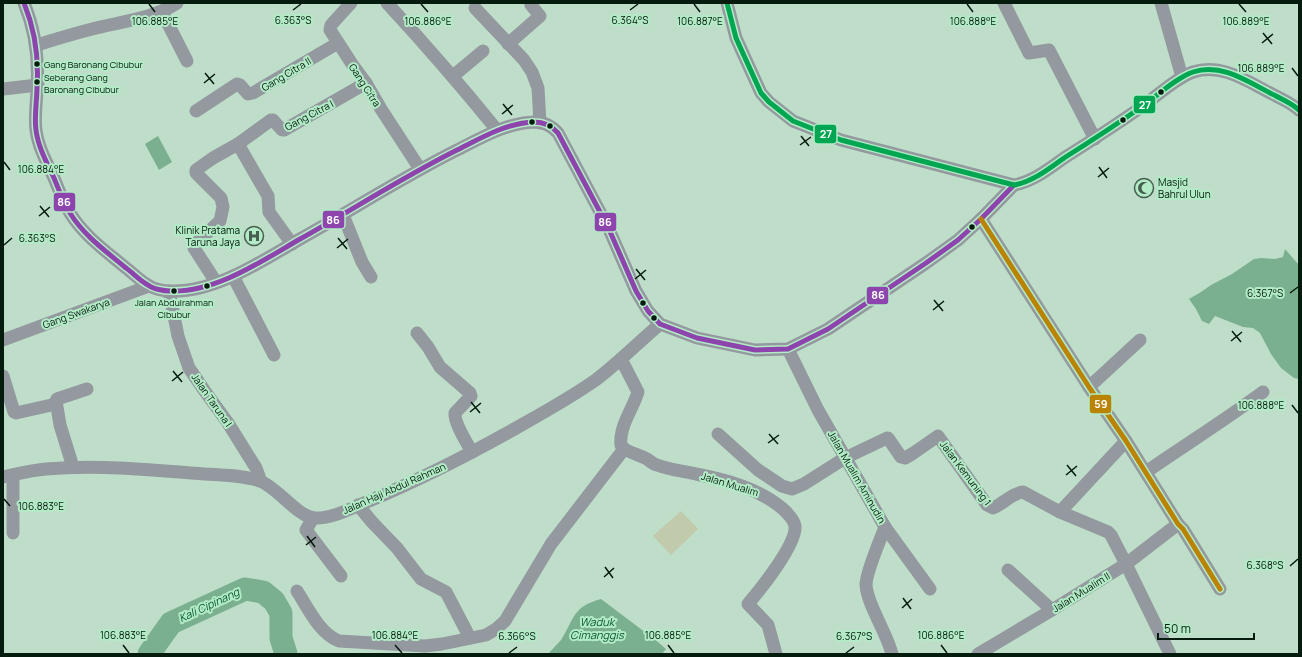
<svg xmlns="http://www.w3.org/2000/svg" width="1302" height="657" font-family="Manrope,sans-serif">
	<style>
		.green { fill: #c1caaa }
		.water { fill: #7ab08f }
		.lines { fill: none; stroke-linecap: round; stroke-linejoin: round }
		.river { stroke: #7ab08f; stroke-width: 23 }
		.minor { stroke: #93999e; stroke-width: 13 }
		.bus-1-casing { stroke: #b2ebc6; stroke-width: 8 }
		.bus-2-casing { stroke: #b2ebc6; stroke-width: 8 }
		.bus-3-casing { stroke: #b2ebc6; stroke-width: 8 }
		.bus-1 { stroke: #8e44ad; stroke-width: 5 }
		.bus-2 { stroke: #00a651; stroke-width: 5 }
		.bus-3 { stroke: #ba8304; stroke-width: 5 }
		.ticks { fill: none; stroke: #051b0e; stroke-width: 1.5 }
		.bus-dot { fill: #051b0e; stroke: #b2ebc6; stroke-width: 1.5 }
		.labels { text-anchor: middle; stroke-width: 4; stroke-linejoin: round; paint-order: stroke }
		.bus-label { font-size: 9px; fill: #051b0e; stroke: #b2ebc6; text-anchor: start }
		.street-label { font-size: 10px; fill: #051b0e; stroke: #b2ebc6 }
		.poi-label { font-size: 10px; fill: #051b0e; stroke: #b2ebc6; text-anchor: start }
		.water-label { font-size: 11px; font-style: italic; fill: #085733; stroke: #b2ebc6 }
		.ticks-label { font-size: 10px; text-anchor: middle; fill: #051b0e; stroke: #b2ebc6; stroke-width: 4; stroke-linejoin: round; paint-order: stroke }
		.line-badge { stroke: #b2ebc6; stroke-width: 1.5 }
		.badge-label { font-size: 11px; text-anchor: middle; font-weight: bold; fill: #fff }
	</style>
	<rect width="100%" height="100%" fill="#bfdeca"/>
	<!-- green -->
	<path class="green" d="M 681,511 L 698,529 L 671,555 L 653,536 Z"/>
	<!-- water -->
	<g class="water">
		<path d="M 158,136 L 172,162 L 159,170 L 145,144 Z"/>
		<path d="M 1285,249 L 1299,265 L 1299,379 L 1294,378 L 1281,368 L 1271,354 L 1260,333 L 1253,328 L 1243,327 L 1215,316 L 1209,324 L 1202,321 L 1196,309 L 1189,299 L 1201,292 L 1211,285 L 1232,274 L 1254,259 L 1261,258 L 1275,259 L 1283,257 Z"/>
		<path d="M 601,599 L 658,642 L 666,649 L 662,654 L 548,654 C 552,649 557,645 561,640 C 575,618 572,607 601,599 Z"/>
	</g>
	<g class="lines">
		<!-- river -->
		<path class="river" d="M 149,654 L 171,623 L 245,589 L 263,592 L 274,601 L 281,613 L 281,638 L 286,654"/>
		<!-- minor -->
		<g class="minor">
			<path d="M 24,3 C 35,30 39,57 37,87 C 37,101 34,116 36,130 C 38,147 47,163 54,178 C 59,190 63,202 70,213 C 84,236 107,252 126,268 C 133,273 140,281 148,285 C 153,289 164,291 170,291 C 215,293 262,261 300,239 C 352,210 403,177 457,150 C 481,138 506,123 534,122 C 543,122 552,126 558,133 L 608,227 L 636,291 L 648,311 L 660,324 L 697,338 L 755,350 L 788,349 L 828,329 L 926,263 L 958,240 L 981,219 L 1014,185"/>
			<path d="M 351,3 L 331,25 L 330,30 L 352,64 L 366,83 L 381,109 L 420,169"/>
			<path d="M 387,3 C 425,44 462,87 497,130"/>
			<path d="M 727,3 L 736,38 L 761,93 L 769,102 L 793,121 L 841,140 L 1014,185 C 1032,182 1049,169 1064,158 C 1091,141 1117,124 1143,106 C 1158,95 1176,78 1193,72 C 1223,62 1251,84 1276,96 C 1285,101 1291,103 1299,110"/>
			<path d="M 1004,3 L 1029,53 L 1049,50 L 1095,139"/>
			<path d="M 1161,3 L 1182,77"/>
			<path d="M 475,8 L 524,60 L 532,72 L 538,88 L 540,123"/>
			<path d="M 162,12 L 187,61"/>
			<path d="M 508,44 L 540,16 L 531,5 L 532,3"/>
			<path d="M 37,45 C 56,39 76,33 96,28 C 124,21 152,19 177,3"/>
			<path d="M 453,76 L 483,51"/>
			<path d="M 3,89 L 38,85"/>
			<path d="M 196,111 L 237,84 L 240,85 L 248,94 L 253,93 L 338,43"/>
			<path d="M 238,144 L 268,196 L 269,212 L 292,244"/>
			<path d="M 343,215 L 362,262 L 371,277"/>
			<path d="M 981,219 L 1089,387 L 1126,441 L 1178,524 L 1183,529 L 1220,589"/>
			<path d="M 233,276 L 274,355"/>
			<path d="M 216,282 L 194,248 L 194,245 L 220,221 L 223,207 L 221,198 L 196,173 L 196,170 L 213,158 L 238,144 L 271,120 L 273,120 L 282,130 L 284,130 L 366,83"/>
			<path d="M 169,291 L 178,336 L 189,368 L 204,390 L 228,423 L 256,468 L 259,476 L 260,481"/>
			<path d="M 417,333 L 428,347 L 440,367 L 470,393 L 471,396 L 455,413 C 454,423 467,443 472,452"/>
			<path d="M 3,340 L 149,286"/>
			<path d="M 788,349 L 818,410 L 885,527 C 880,541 866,572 866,585 C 867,604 887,633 892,654"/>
			<path d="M 621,359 L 638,392 C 633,409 619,426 621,445 L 624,449"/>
			<path d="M 3,376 L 14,412 L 16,413 L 56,404"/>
			<path d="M 1089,387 L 1140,340"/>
			<path d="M 718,434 L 758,470 L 782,486 L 792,489 L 804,484 L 845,458 L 887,438 L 888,438 L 901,457 L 905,458 L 912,454 L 938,436 L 987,505 L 993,508 C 1003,504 1012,493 1023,492 L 1060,512 L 1108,532 L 1111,535 L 1126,564 L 1170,654"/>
			<path d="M 624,449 C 632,453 639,455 647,459 C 650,461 653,464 657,465 C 670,470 683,471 696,474 C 727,480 758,488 783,509 C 787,513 794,519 795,526 C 797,544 760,590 748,604 L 768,625 L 776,654"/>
			<path d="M 73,467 L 60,425 L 56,401 L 57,399 L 87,389"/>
			<path d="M 1146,472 C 1185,445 1225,420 1263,392"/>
			<path d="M 3,477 C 17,474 32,470 46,469 C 95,465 143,469 191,473 C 213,475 239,474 260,481 C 278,488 297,516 314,518 C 332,519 352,508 369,501 C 417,481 464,457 509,432 C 539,415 569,399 597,379 C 619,362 639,342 660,324"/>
			<path d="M 358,505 L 372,522 L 397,548 L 421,579 L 446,592 L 470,638"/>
			<path d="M 1060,512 L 1126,441"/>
			<path d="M 313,518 L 306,530 L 341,576"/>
			<path d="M 885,527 L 930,589"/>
			<path d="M 13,533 L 13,475"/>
			<path d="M 1008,570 L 1052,610"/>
			<path d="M 297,591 C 308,608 319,633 339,641 L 425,646 L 442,644 L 486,635 L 496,629 L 505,621 L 551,544 L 624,449"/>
			<path d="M 978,654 L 1052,610 L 1126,564 L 1178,524"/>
		</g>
		<defs>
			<path id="bus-1" d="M 24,3 C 35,30 39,57 37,87 C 37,101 34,116 36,130 C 38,147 47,163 54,178 C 59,190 63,202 70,213 C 84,236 107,252 126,268 C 133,273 140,281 148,285 C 153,289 164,291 170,291 C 215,293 262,261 300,239 C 352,210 403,177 457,150 C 481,138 506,123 534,122 C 543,122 552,126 558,133 L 608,227 L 636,291 L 648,311 L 660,324 L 697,338 L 755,350 L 788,349 L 828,329 L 926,263 L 958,240 L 981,219 L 1014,185"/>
			<path id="bus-2" d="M 727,3 L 736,38 L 761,93 L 769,102 L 793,121 L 841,140 L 1014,185 C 1032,182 1049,169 1064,158 C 1091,141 1117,124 1143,106 C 1158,95 1176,78 1193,72 C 1223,62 1251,84 1276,96 C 1285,101 1291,103 1299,110"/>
			<path id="bus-3" d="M 981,219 L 1089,387 L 1126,441 L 1178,524 L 1183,529 L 1220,589"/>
		</defs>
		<!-- bus-1 casing -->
		<use href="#bus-1" class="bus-1-casing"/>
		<!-- bus-2 casing -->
		<use href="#bus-2" class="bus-2-casing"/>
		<!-- bus-3 casing -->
		<use href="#bus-3" class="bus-3-casing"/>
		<!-- bus-1 -->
		<use href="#bus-1" class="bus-1"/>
		<!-- bus-2 -->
		<use href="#bus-2" class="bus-2"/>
		<!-- bus-3 -->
		<use href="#bus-3" class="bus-3"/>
	</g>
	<!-- ticks -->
	<path class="ticks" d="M 149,4 L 155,12M 421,4 L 428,12M 694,4 L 700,12M 967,4 L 973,12M 1239,4 L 1246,12M 293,10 L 301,4M 630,10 L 638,4M 1263,33 L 1272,44M 1262,43 L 1273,34M 1292,68 L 1298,76M 205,73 L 214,84M 204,83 L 215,74M 503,104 L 512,115M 502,114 L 513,105M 801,136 L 809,146M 800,145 L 811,137M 4,162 L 10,170M 1099,167 L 1107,178M 1098,177 L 1109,168M 40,206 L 49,217M 39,216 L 50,207M 338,238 L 347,249M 4,245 L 12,238M 337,248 L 348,239M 636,269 L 645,280M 635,279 L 646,270M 1290,293 L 1298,287M 934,300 L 943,311M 933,310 L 944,301M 1232,331 L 1241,342M 1231,341 L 1242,332M 173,371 L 182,382M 172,381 L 183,372M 471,402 L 480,413M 1292,405 L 1298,413M 470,412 L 481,403M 769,434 L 778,444M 768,443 L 779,435M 1067,465 L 1076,476M 1066,475 L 1077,466M 4,499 L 10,506M 307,536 L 315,547M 306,545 L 316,537M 1290,566 L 1298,559M 605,567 L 613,578M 604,577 L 614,568M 903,598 L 911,609M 902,608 L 912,599M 123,645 L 129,653M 395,645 L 402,653M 668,645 L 674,653M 941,645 L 947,653M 509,653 L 517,647M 846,653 L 854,647"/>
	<!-- icons -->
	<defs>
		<symbol id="mosque-ring" viewBox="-11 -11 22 22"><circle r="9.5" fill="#b2ebc6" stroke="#465f50" stroke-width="1.5"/><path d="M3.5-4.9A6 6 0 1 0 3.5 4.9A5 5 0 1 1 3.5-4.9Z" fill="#465f50"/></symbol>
		<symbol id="hospital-ring" viewBox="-11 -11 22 22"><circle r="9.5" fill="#b2ebc6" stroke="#465f50" stroke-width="1.5"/><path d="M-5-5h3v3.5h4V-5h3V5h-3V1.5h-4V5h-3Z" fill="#465f50"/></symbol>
	</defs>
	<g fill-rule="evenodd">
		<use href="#mosque-ring" x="1133" y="177" width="22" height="22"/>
		<use href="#hospital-ring" x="243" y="225" width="22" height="22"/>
	</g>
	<!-- markers -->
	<g class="bus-dot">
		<circle cx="37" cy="64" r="3.5"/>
		<circle cx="37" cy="82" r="3.5"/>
		<circle cx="1161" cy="92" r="3.5"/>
		<circle cx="1123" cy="120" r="3.5"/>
		<circle cx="532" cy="122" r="3.5"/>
		<circle cx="550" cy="126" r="3.5"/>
		<circle cx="972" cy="227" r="3.5"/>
		<circle cx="207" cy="286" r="3.5"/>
		<circle cx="174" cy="291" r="3.5"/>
		<circle cx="643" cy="303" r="3.5"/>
		<circle cx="654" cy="318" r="3.5"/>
	</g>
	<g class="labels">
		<!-- bus labels -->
		<g class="bus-label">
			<text x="44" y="68">Gang Baronang Cibubur</text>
			<text x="44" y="81">Seberang Gang<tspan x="44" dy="12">Baronang Cibubur</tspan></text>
			<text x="174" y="306" text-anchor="middle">Jalan Abdulrahman<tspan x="174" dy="12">Cibubur</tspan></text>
		</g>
		<!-- street labels -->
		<g class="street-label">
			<text transform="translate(286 74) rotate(-31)" y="4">Gang Citra II</text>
			<text transform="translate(365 85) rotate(57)" y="4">Gang Citra</text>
			<text transform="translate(309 115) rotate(-28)" y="4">Gang Citra I</text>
			<text transform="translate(76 313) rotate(-20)" y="4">Gang Swakarya</text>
			<text transform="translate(212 400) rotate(55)" y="4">Jalan Taruna I</text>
			<text transform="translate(966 473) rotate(53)" y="4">Jalan Kemuning 1</text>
			<text transform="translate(857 477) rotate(60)" y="4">Jalan Mualim Aminudin</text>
			<text transform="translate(730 484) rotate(17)" y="4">Jalan Mualim</text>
			<text transform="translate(394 488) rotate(-24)" y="4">Jalan Haji Abdul Rahman</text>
			<text transform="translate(1081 592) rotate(-32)" y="4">Jalan Mualim II</text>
		</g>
		<!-- poi labels -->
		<g class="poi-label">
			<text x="1158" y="186">Masjid<tspan x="1158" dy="12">Bahrul Ulun</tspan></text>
			<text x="240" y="234" text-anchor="end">Klinik Pratama<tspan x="240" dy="12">Taruna Jaya</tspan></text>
		</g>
		<!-- water labels -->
		<g class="water-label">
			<text transform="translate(209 605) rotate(-25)" y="4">Kali Cipinang</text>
			<text x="597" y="626">Waduk<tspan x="597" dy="13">Cimanggis</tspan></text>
		</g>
	</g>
	<g class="ticks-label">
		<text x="293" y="24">6.363°S</text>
		<text x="630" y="24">6.364°S</text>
		<text x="973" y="25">106.888°E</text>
		<text x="1246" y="25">106.889°E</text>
		<text x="155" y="25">106.885°E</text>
		<text x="428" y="25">106.886°E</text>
		<text x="700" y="25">106.887°E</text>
		<text x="1261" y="72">106.889°E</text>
		<text x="41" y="173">106.884°E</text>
		<text x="37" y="242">6.363°S</text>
		<text x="1265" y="297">6.367°S</text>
		<text x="1261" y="409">106.888°E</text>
		<text x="41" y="510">106.883°E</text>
		<text x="1265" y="569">6.368°S</text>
		<text x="123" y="639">106.883°E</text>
		<text x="395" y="639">106.884°E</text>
		<text x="668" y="639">106.885°E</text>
		<text x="941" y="639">106.886°E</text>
		<text x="517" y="640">6.366°S</text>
		<text x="854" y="640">6.367°S</text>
	</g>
	<g class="line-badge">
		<rect x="1133" y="95" width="23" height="19" rx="4" fill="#00a651"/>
		<rect x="814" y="124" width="23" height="20" rx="4" fill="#00a651"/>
		<rect x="53" y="192" width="23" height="20" rx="4" fill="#8e44ad"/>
		<rect x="322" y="210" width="23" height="19" rx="4" fill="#8e44ad"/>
		<rect x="594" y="212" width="23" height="20" rx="4" fill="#8e44ad"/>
		<rect x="866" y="286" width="23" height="19" rx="4" fill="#8e44ad"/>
		<rect x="1089" y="394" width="23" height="20" rx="4" fill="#ba8304"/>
	</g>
	<g class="badge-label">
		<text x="1145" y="109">27</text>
		<text x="826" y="138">27</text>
		<text x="64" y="206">86</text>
		<text x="333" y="224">86</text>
		<text x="605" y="226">86</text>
		<text x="878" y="299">86</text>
		<text x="1101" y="408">59</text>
	</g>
	<!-- border -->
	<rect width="1302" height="657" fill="none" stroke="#051b0e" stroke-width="8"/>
	<!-- scale -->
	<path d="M1158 633v6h96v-6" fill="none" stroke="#051b0e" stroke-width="2"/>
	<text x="1164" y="633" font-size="12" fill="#051b0e" stroke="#b2ebc6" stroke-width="3" paint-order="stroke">50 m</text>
</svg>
